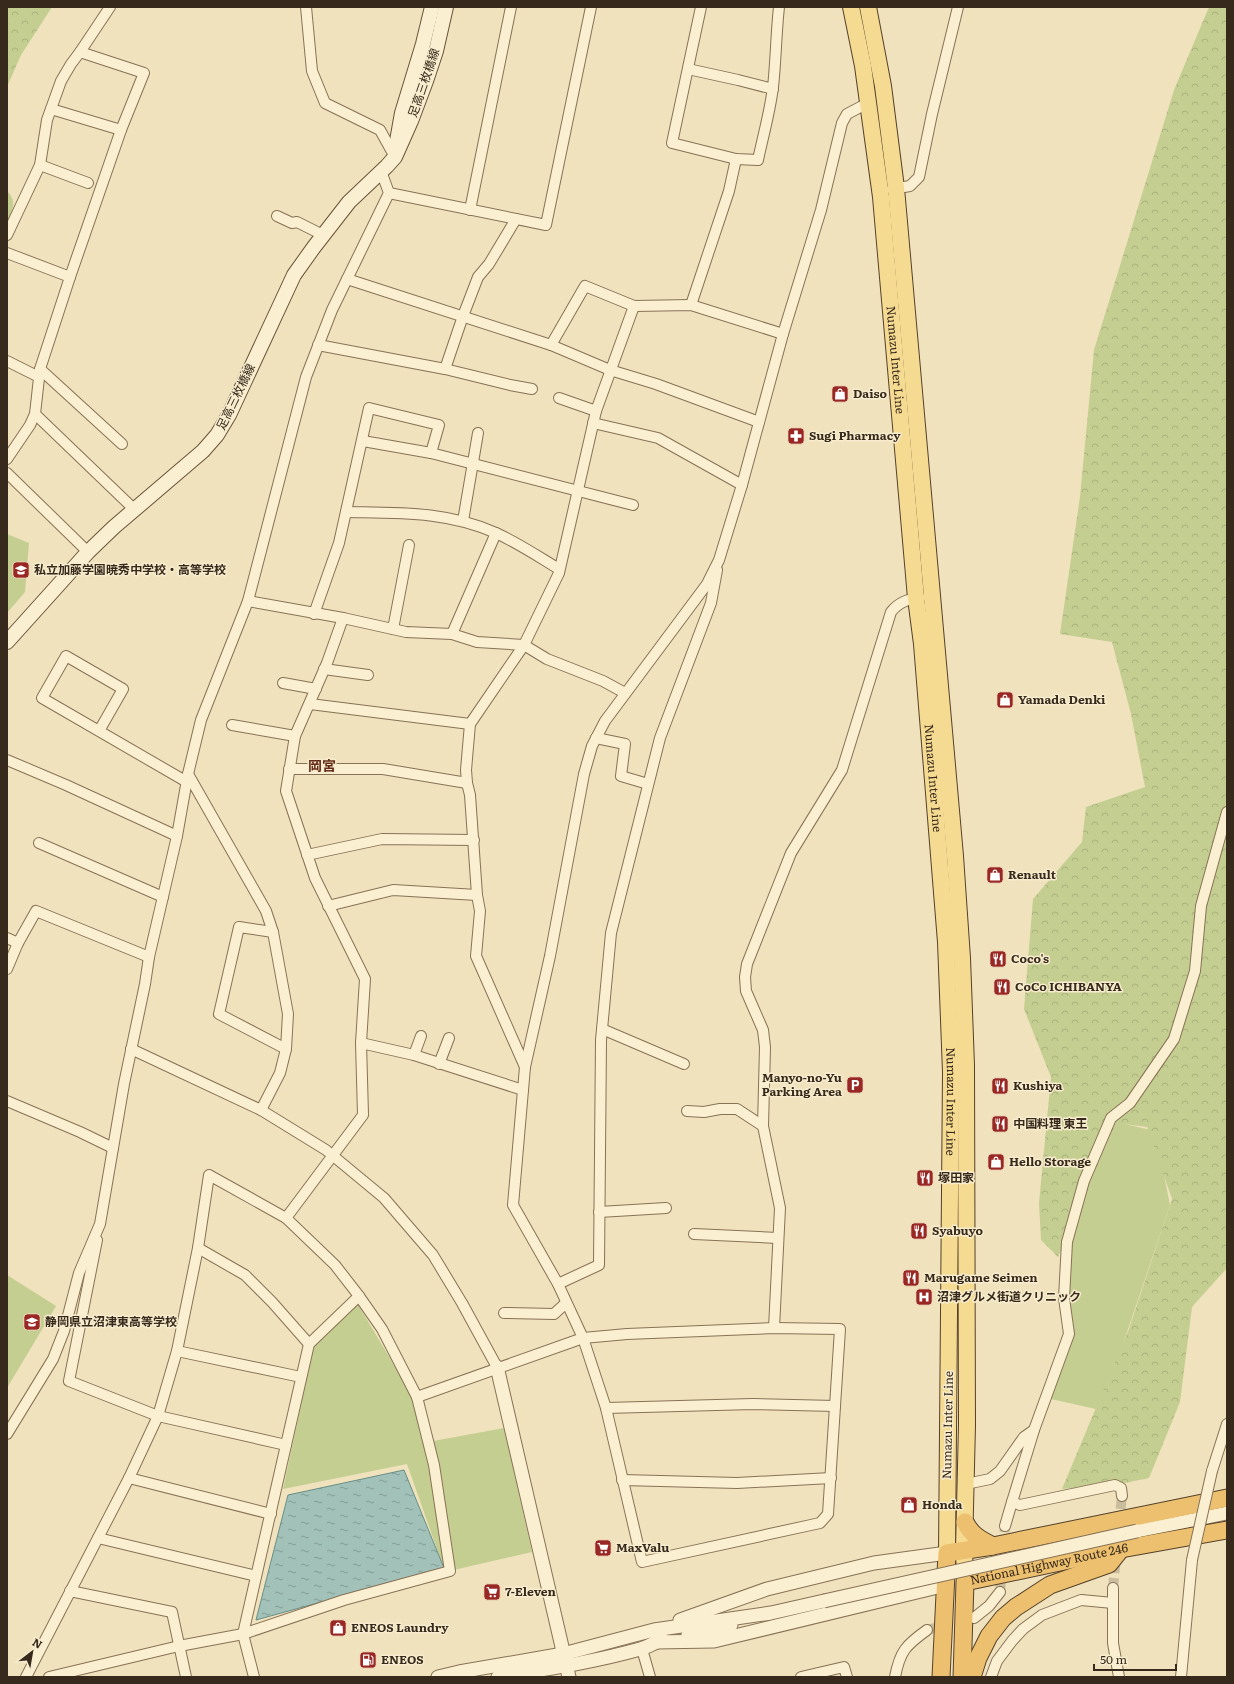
<svg xmlns="http://www.w3.org/2000/svg" width="1234" height="1684" font-family="Literata,'Noto Sans JP',serif">
	<style>
		.green { fill: #c4ce91 }
		.forest { fill: url(#forest-crowns) }
		.water { fill: url(#water-ripples); stroke: #688e86 }
		.lines { fill: none; stroke-linecap: round; stroke-linejoin: round }
		.minor-tunnel { stroke: #cabd9d; stroke-width: 10; stroke-dasharray: 10 5; stroke-linecap: butt }
		.minor-casing { stroke: #887256; stroke-width: 12 }
		.tertiary-casing { stroke: #887256; stroke-width: 15 }
		.secondary-casing { stroke: #6a5339; stroke-width: 16 }
		.primary-casing { stroke: #55402b; stroke-width: 18 }
		.trunk-casing { stroke: #55402b; stroke-width: 19 }
		.minor { stroke: #faefd1; stroke-width: 10 }
		.tertiary { stroke: #faefd1; stroke-width: 13 }
		.secondary { stroke: #faefd1; stroke-width: 14 }
		.primary { stroke: #f5da92; stroke-width: 16 }
		.trunk { stroke: #ecc06e; stroke-width: 17 }
		.minor-bridge-casing { stroke: #887256; stroke-width: 12; stroke-linecap: butt }
		.tertiary-bridge-casing { stroke: #887256; stroke-width: 15; stroke-linecap: butt }
		.minor-bridge { stroke: #faefd1; stroke-width: 10 }
		.tertiary-bridge { stroke: #faefd1; stroke-width: 13 }
		.labels { text-anchor: middle; stroke-width: 3; stroke-linejoin: round; paint-order: stroke }
		.street-label { font-size: 12px; fill: #37291b; stroke: #f7eccd }
		.poi-label { font-size: 12px; font-weight: bold; fill: #37291b; stroke: #f7eccd; text-anchor: start }
		.quarter-label { font-size: 14px; font-weight: bold; fill: #652c19; stroke: #f7eccd }
	</style>
	<defs>
		<pattern id="forest-crowns" width="20" height="18" patternUnits="userSpaceOnUse"><rect width="20" height="18" fill="#c4ce91"/><path d="M2 6a3 3 0 1 1 6 0M12 15a3 3 0 1 1 6 0" fill="none" stroke="#a9b17c"/></pattern>
		<pattern id="water-ripples" width="26" height="14" patternUnits="userSpaceOnUse"><rect width="26" height="14" fill="#a1c1b9"/><path d="M2 4q2-2 4 0t4 0M15 11q2-2 4 0t4 0" fill="none" stroke="#849d96"/></pattern>
	</defs>
	<rect width="100%" height="100%" fill="#efe2bd"/>
	<!-- green -->
	<g class="green">
		<path d="M 7,534 L 29,543 L 25,592 L 7,613 Z"/>
		<path d="M 1112,1121 L 1155,1131 L 1170,1205 L 1122,1347 L 1096,1409 L 1051,1399 L 1067,1338 L 1067,1242 Z"/>
		<path d="M 7,1275 L 56,1306 L 7,1388 Z"/>
		<path d="M 356,1301 L 414,1399 L 428,1442 L 504,1428 L 532,1552 L 445,1572 L 407,1464 L 283,1489 L 314,1344 Z"/>
	</g>
	<!-- forest -->
	<g class="forest">
		<path d="M 7,7 L 52,7 L 21,55 L 7,87 Z"/>
		<path d="M 1209,7 L 1227,7 L 1227,1268 L 1192,1307 L 1180,1402 L 1149,1478 L 1115,1485 L 1062,1489 L 1129,1329 L 1172,1199 L 1147,1127 L 1116,1123 L 1058,1257 L 1041,1240 L 1039,1203 L 1051,1077 L 1024,1009 L 1033,899 L 1082,842 L 1086,807 L 1145,787 L 1131,714 L 1112,642 L 1060,634 L 1080,497 L 1094,350 L 1174,90 Z"/>
		<path d="M 7,191 C 18,202 12,211 7,224 Z"/>
	</g>
	<!-- water -->
	<path class="water" d="M 404,1470 L 444,1568 L 256,1620 L 288,1495 Z"/>
	<g class="lines">
		<!-- minor-tunnel -->
		<g class="minor-tunnel">
			<path d="M 1119,1524 L 1122,1496"/>
			<path d="M 1113,1588 L 1116,1557"/>
			<path d="M 1000,1592 L 1005,1526"/>
			<path d="M 927,1630 L 968,1620"/>
		</g>
		<defs>
			<g id="minor">
				<path d="M 306,7 L 312,71 L 325,103 L 380,130 L 395,157"/>
				<path d="M 701,7 L 672,143 L 736,159 L 758,160 C 763,136 770,112 773,87 C 776,60 776,34 779,7"/>
				<path d="M 688,69 L 738,80 L 773,89"/>
				<path d="M 51,109 L 121,130"/>
				<path d="M 40,165 L 88,183"/>
				<path d="M 892,189 L 910,186 L 919,177 L 932,114 L 958,7"/>
				<path d="M 389,193 L 546,225 L 591,7"/>
				<path d="M 470,210 L 511,7"/>
				<path d="M 277,216 L 292,223 L 297,222 L 323,235"/>
				<path d="M 7,235 L 40,165 L 47,120 L 61,81 L 71,64 L 80,52"/>
				<path d="M 7,253 L 70,277"/>
				<path d="M 347,279 L 551,345 L 610,370 L 656,384 L 759,422"/>
				<path d="M 691,305 L 729,191 L 736,159"/>
				<path d="M 318,345 L 445,369 L 510,385 L 532,389"/>
				<path d="M 551,345 L 585,286 L 634,306 L 691,305 L 783,334"/>
				<path d="M 7,361 L 39,377"/>
				<path d="M 40,369 L 122,444"/>
				<path d="M 445,369 L 463,316 L 478,277 L 489,264 L 516,219"/>
				<path d="M 559,398 L 596,411"/>
				<path d="M 35,414 L 135,510"/>
				<path d="M 593,423 L 658,438 L 742,485"/>
				<path d="M 363,441 L 431,453 L 633,505"/>
				<path d="M 7,459 L 30,425 L 35,414 L 40,369 L 70,277 L 121,130 L 144,73 L 80,52 L 110,7"/>
				<path d="M 7,473 L 88,552"/>
				<path d="M 346,512 C 398,513 447,511 496,533 C 518,543 539,557 559,569"/>
				<path d="M 463,521 L 478,433"/>
				<path d="M 248,601 L 343,618"/>
				<path d="M 314,614 L 339,543 L 369,408 L 439,425 L 431,453"/>
				<path d="M 393,629 L 409,545"/>
				<path d="M 452,634 L 496,533"/>
				<path d="M 324,669 L 368,675"/>
				<path d="M 283,683 L 316,689"/>
				<path d="M 310,704 L 470,724"/>
				<path d="M 232,725 L 295,736"/>
				<path d="M 99,731 L 123,689 L 66,656 L 42,698 L 187,782"/>
				<path d="M 596,738 L 625,744 L 621,776 L 648,784"/>
				<path d="M 7,760 L 66,785 L 177,836"/>
				<path d="M 289,769 L 383,769 L 467,783"/>
				<path d="M 188,774 L 266,911 L 273,932 L 288,1014 L 286,1049 L 280,1073 L 261,1110"/>
				<path d="M 39,843 L 163,897"/>
				<path d="M 307,855 L 382,839 L 474,840"/>
				<path d="M 328,906 L 393,890 L 477,895"/>
				<path d="M 273,932 L 239,927 L 219,1014 L 286,1049"/>
				<path d="M 7,938 L 18,943"/>
				<path d="M 7,969 L 18,943 L 36,911 L 149,957"/>
				<path d="M 602,1029 L 684,1064"/>
				<path d="M 361,1043 L 414,1055 L 523,1090"/>
				<path d="M 131,1049 L 261,1110 L 326,1150 L 384,1198 L 433,1255 L 462,1303 L 497,1367"/>
				<path d="M 414,1055 L 421,1036"/>
				<path d="M 439,1064 L 449,1038"/>
				<path d="M 525,1067 L 476,956 L 480,911 L 477,895 L 470,795 L 467,783 L 466,770 L 470,724 L 524,645 L 559,573 L 596,411 L 634,306"/>
				<path d="M 7,1101 L 80,1132 L 113,1148"/>
				<path d="M 687,1111 L 704,1112 L 720,1109 L 737,1109 L 763,1126"/>
				<path d="M 599,1212 L 666,1208"/>
				<path d="M 286,1218 L 363,1115 L 361,1043 L 365,979 L 315,878 L 286,791 L 295,736 L 327,663 L 343,618 L 406,632 L 452,634 L 477,642 L 524,645 L 547,659 L 603,681 L 625,693"/>
				<path d="M 694,1234 L 778,1238"/>
				<path d="M 97,1240 L 69,1381 L 158,1416 L 286,1445"/>
				<path d="M 198,1248 L 245,1275 L 272,1302 L 309,1344"/>
				<path d="M 558,1284 L 599,1265 L 601,1040 L 611,933 L 660,738 L 711,603 L 717,570"/>
				<path d="M 504,1313 L 554,1314 L 566,1303"/>
				<path d="M 774,1328 L 780,1208 L 763,1126 L 765,1047 L 763,1030 L 746,991 L 745,977 L 747,964 L 791,853 L 842,770 L 891,612 C 899,602 908,599 920,598"/>
				<path d="M 177,1351 L 301,1377"/>
				<path d="M 417,1397 L 583,1338 L 627,1334 L 774,1328 L 840,1329 L 828,1514 L 820,1523 L 642,1562 L 606,1408 L 583,1338 L 558,1284 L 513,1205 L 525,1067 L 550,956 L 584,774 L 592,746 L 605,721 L 707,584 L 719,560 L 742,485 L 783,334 L 821,210 L 842,123 L 847,114 L 868,103"/>
				<path d="M 606,1408 L 753,1404 L 835,1406"/>
				<path d="M 1034,1430 L 1069,1334 L 1064,1298 L 1067,1242 L 1084,1181 L 1111,1118 L 1130,1103 L 1174,1039 L 1195,971 L 1201,906 L 1227,812"/>
				<path d="M 7,1434 L 53,1359 L 64,1331 L 79,1273 L 100,1224 L 124,1084 L 145,984 L 149,957 L 177,836 L 188,774 L 201,720 L 248,601 L 306,377 L 332,310 L 389,193 L 381,171"/>
				<path d="M 1212,1471 L 1227,1424"/>
				<path d="M 129,1478 L 271,1514"/>
				<path d="M 622,1480 L 737,1483 L 831,1478"/>
				<path d="M 966,1484 L 990,1479 L 1000,1471 L 1024,1437 L 1034,1430 L 1012,1502 L 1020,1505 L 1115,1485 L 1121,1488 L 1122,1496"/>
				<path d="M 1005,1526 L 1012,1502"/>
				<path d="M 98,1538 L 256,1576"/>
				<path d="M 1113,1588 L 1113,1643 L 1119,1677"/>
				<path d="M 70,1591 L 172,1612 L 186,1677"/>
				<path d="M 974,1618 L 989,1606 L 1000,1592"/>
				<path d="M 642,1649 L 650,1677"/>
				<path d="M 26,1677 L 129,1478 L 158,1416 L 177,1351 L 198,1248 L 209,1175 L 286,1218 L 335,1265 L 359,1296 L 382,1329 L 417,1397 L 434,1465 L 450,1571 L 344,1600 L 243,1634 L 179,1646 L 49,1677"/>
				<path d="M 254,1677 L 243,1634 L 309,1344 L 359,1296"/>
				<path d="M 801,1677 L 844,1667 L 847,1677"/>
				<path d="M 895,1677 C 900,1651 906,1645 927,1630"/>
				<path d="M 991,1677 L 997,1661 L 1012,1641 L 1023,1629 L 1042,1615 L 1081,1600 L 1113,1603"/>
				<path d="M 1181,1677 L 1192,1560"/>
			</g>
			<g id="tertiary">
				<path d="M 497,1367 L 569,1677"/>
				<path d="M 1137,1531 L 1227,1513"/>
				<path d="M 680,1620 L 767,1589 L 874,1563 L 947,1553"/>
				<path d="M 688,1635 L 731,1625"/>
				<path d="M 655,1642 L 714,1641 L 946,1585"/>
				<path d="M 438,1677 L 459,1672 L 563,1654 L 654,1630 L 771,1613 L 824,1601"/>
				<path d="M 498,1677 C 546,1669 594,1662 640,1649 C 648,1647 655,1642 663,1640"/>
			</g>
			<g id="secondary">
				<path d="M 397,141 L 402,113 L 423,44 L 432,7"/>
				<path d="M 7,642 L 88,552 L 114,527 L 203,451 L 217,435 L 229,415 L 294,275 L 314,247 L 349,202 L 387,166 L 395,157 L 411,121 L 426,81 L 436,51 L 446,7"/>
			</g>
			<g id="primary">
				<path id="s1" d="M 851,7 L 863,66 L 881,197 L 916,598 L 922,644 L 946,942 L 951,1072 L 947,1553"/>
				<path d="M 868,7 L 883,86 L 896,188 L 955,856 L 962,958 L 966,1065 L 967,1425 L 964,1549 L 965,1582"/>
			</g>
			<g id="trunk">
				<path d="M 965,1522 C 971,1535 981,1540 993,1546"/>
				<path d="M 941,1677 L 947,1553 L 993,1546 L 1227,1498"/>
				<path id="s2" d="M 962,1677 L 965,1582 L 1121,1549 L 1227,1530"/>
				<path d="M 972,1677 L 978,1658 L 989,1636 L 1003,1618 L 1016,1607 L 1050,1585 L 1109,1564 L 1121,1549"/>
			</g>
		</defs>
		<!-- minor casing -->
		<use href="#minor" class="minor-casing"/>
		<!-- tertiary casing -->
		<use href="#tertiary" class="tertiary-casing"/>
		<!-- secondary casing -->
		<use href="#secondary" class="secondary-casing"/>
		<!-- primary casing -->
		<use href="#primary" class="primary-casing"/>
		<!-- trunk casing -->
		<use href="#trunk" class="trunk-casing"/>
		<!-- minor -->
		<use href="#minor" class="minor"/>
		<!-- tertiary -->
		<use href="#tertiary" class="tertiary"/>
		<!-- secondary -->
		<use href="#secondary" class="secondary"/>
		<!-- primary -->
		<use href="#primary" class="primary"/>
		<!-- trunk -->
		<use href="#trunk" class="trunk"/>
		<defs>
			<path id="minor-bridge" d="M 1192,1560 L 1212,1471"/>
			<path id="tertiary-bridge" d="M 824,1601 L 1137,1531"/>
		</defs>
		<!-- minor-bridge casing -->
		<use href="#minor-bridge" class="minor-bridge-casing"/>
		<!-- tertiary-bridge casing -->
		<use href="#tertiary-bridge" class="tertiary-bridge-casing"/>
		<!-- minor-bridge -->
		<use href="#minor-bridge" class="minor-bridge"/>
		<!-- tertiary-bridge -->
		<use href="#tertiary-bridge" class="tertiary-bridge"/>
	</g>
	<!-- icons -->
	<defs>
		<symbol id="shop-square" viewBox="-11 -11 22 22"><rect x="-9" y="-9" width="18" height="18" rx="4" fill="#992723" stroke="#f7eccd"/><path d="M-5-2.5h2.3a2.7 3.5 0 0 1 5.4 0H5L5.5 6h-11ZM-1.5-2.5h3a1.5 2.3 0 0 0-3 0Z" fill="#fff"/></symbol>
		<symbol id="pharmacy-square" viewBox="-11 -11 22 22"><rect x="-9" y="-9" width="18" height="18" rx="4" fill="#992723" stroke="#f7eccd"/><path d="M-2-6h4v4h4v4h-4v4h-4v-4h-4v-4h4Z" fill="#fff"/></symbol>
		<symbol id="school-square" viewBox="-11 -11 22 22"><rect x="-9" y="-9" width="18" height="18" rx="4" fill="#992723" stroke="#f7eccd"/><path d="M0-5L7-2L0 1L-7-2ZM-4 1L0 2.5L4 1V4Q0 6-4 4Z" fill="#fff"/></symbol>
		<symbol id="restaurant-square" viewBox="-11 -11 22 22"><rect x="-9" y="-9" width="18" height="18" rx="4" fill="#992723" stroke="#f7eccd"/><path d="M-5-6h1v4h1v-4h1v4h1v-4h1v5L-1.5 .5V6h-2V.5L-5-1ZM5-6V6H3V1.5H1.5Q1.5-4 5-6Z" fill="#fff"/></symbol>
		<symbol id="parking-square" viewBox="-11 -11 22 22"><rect x="-9" y="-9" width="18" height="18" rx="4" fill="#992723" stroke="#f7eccd"/><path d="M-3.5-5.5H1a3.5 3.5 0 0 1 0 7H-1V5.5H-3.5ZM-1-3.4V-.6H.8a1.4 1.4 0 0 0 0-2.8Z" fill="#fff"/></symbol>
		<symbol id="hospital-square" viewBox="-11 -11 22 22"><rect x="-9" y="-9" width="18" height="18" rx="4" fill="#992723" stroke="#f7eccd"/><path d="M-5-5h3v3.5h4V-5h3V5h-3V1.5h-4V5h-3Z" fill="#fff"/></symbol>
		<symbol id="supermarket-square" viewBox="-11 -11 22 22"><rect x="-9" y="-9" width="18" height="18" rx="4" fill="#992723" stroke="#f7eccd"/><path d="M-6-5.5h2.5l.6 2H6L4.5 2H-2.5L-4.4-4H-6ZM-1.5 3.2a1.3 1.3 0 1 0 .1 0ZM3 3.2a1.3 1.3 0 1 0 .1 0Z" fill="#fff"/></symbol>
		<symbol id="fuel-square" viewBox="-11 -11 22 22"><rect x="-9" y="-9" width="18" height="18" rx="4" fill="#992723" stroke="#f7eccd"/><path d="M-5.5-6h7V0h2V4h1.3V-2.5L3-4.5l.8-.8L6-3V5H2.5V1h-1V6h-7ZM-4.2-4.7v3.2H.2V-4.7Z" fill="#fff"/></symbol>
	</defs>
	<g fill-rule="evenodd">
		<use href="#shop-square" x="830" y="384" width="20" height="20"/>
		<use href="#pharmacy-square" x="786" y="426" width="20" height="20"/>
		<use href="#school-square" x="11" y="560" width="20" height="20"/>
		<use href="#shop-square" x="995" y="690" width="20" height="20"/>
		<use href="#shop-square" x="985" y="865" width="20" height="20"/>
		<use href="#restaurant-square" x="988" y="949" width="20" height="20"/>
		<use href="#restaurant-square" x="992" y="977" width="20" height="20"/>
		<use href="#parking-square" x="845" y="1075" width="20" height="20"/>
		<use href="#restaurant-square" x="990" y="1076" width="20" height="20"/>
		<use href="#restaurant-square" x="990" y="1114" width="20" height="20"/>
		<use href="#shop-square" x="986" y="1152" width="20" height="20"/>
		<use href="#restaurant-square" x="915" y="1168" width="20" height="20"/>
		<use href="#restaurant-square" x="909" y="1221" width="20" height="20"/>
		<use href="#restaurant-square" x="901" y="1268" width="20" height="20"/>
		<use href="#hospital-square" x="914" y="1287" width="20" height="20"/>
		<use href="#school-square" x="22" y="1312" width="20" height="20"/>
		<use href="#shop-square" x="899" y="1495" width="20" height="20"/>
		<use href="#supermarket-square" x="593" y="1538" width="20" height="20"/>
		<use href="#supermarket-square" x="482" y="1582" width="20" height="20"/>
		<use href="#shop-square" x="328" y="1618" width="20" height="20"/>
		<use href="#fuel-square" x="358" y="1650" width="20" height="20"/>
	</g>
	<g class="labels">
		<!-- street labels -->
		<g class="street-label">
			<text transform="translate(424 83) rotate(-71)" y="4">足高三枚橋線</text>
			<text dy="4" stroke="none"><textPath href="#s1" startOffset="356">Numazu Inter Line</textPath></text>
			<text transform="translate(236 397) rotate(-64)" y="4">足高三枚橋線</text>
			<text dy="4" stroke="none"><textPath href="#s1" startOffset="776">Numazu Inter Line</textPath></text>
			<text dy="4" stroke="none"><textPath href="#s1" startOffset="1100">Numazu Inter Line</textPath></text>
			<text transform="translate(948 1425) rotate(-89)" y="4">Numazu Inter Line</text>
			<text dy="4" stroke="none"><textPath href="#s2" startOffset="181">National Highway Route 246</textPath></text>
		</g>
		<!-- poi labels -->
		<g class="poi-label">
			<text x="853" y="398">Daiso</text>
			<text x="809" y="440">Sugi Pharmacy</text>
			<text x="34" y="574">私立加藤学園暁秀中学校・高等学校</text>
			<text x="1018" y="704">Yamada Denki</text>
			<text x="1008" y="879">Renault</text>
			<text x="1011" y="963">Coco's</text>
			<text x="1015" y="991">CoCo ICHIBANYA</text>
			<text x="842" y="1082" text-anchor="end">Manyo-no-Yu<tspan x="842" dy="14">Parking Area</tspan></text>
			<text x="1013" y="1090">Kushiya</text>
			<text x="1013" y="1128">中国料理 東王</text>
			<text x="1009" y="1166">Hello Storage</text>
			<text x="938" y="1182">塚田家</text>
			<text x="932" y="1235">Syabuyo</text>
			<text x="924" y="1282">Marugame Seimen</text>
			<text x="937" y="1301">沼津グルメ街道クリニック</text>
			<text x="45" y="1326">静岡県立沼津東高等学校</text>
			<text x="922" y="1509">Honda</text>
			<text x="616" y="1552">MaxValu</text>
			<text x="505" y="1596">7-Eleven</text>
			<text x="351" y="1632">ENEOS Laundry</text>
			<text x="381" y="1664">ENEOS</text>
		</g>
		<!-- quarter labels -->
		<g class="quarter-label">
			<text x="322" y="771">岡宮</text>
		</g>
	</g>
	<!-- border -->
	<rect width="1234" height="1684" fill="none" stroke="#37291b" stroke-width="16"/>
	<!-- north arrow -->
	<g transform="translate(32 1652) rotate(31)" stroke="#f7eccd" stroke-width="3" paint-order="stroke">
	<path d="M0-3L7 15L0 10L-7 15Z" fill="#37291b"/>
	<text y="-6" font-size="11" font-weight="bold" text-anchor="middle" fill="#37291b">N</text>
	</g>
	<!-- scale -->
	<path d="M1094 1664v6h82v-6" fill="none" stroke="#37291b" stroke-width="2"/>
	<text x="1100" y="1664" font-size="12" fill="#37291b" stroke="#f7eccd" stroke-width="3" paint-order="stroke">50 m</text>
</svg>
